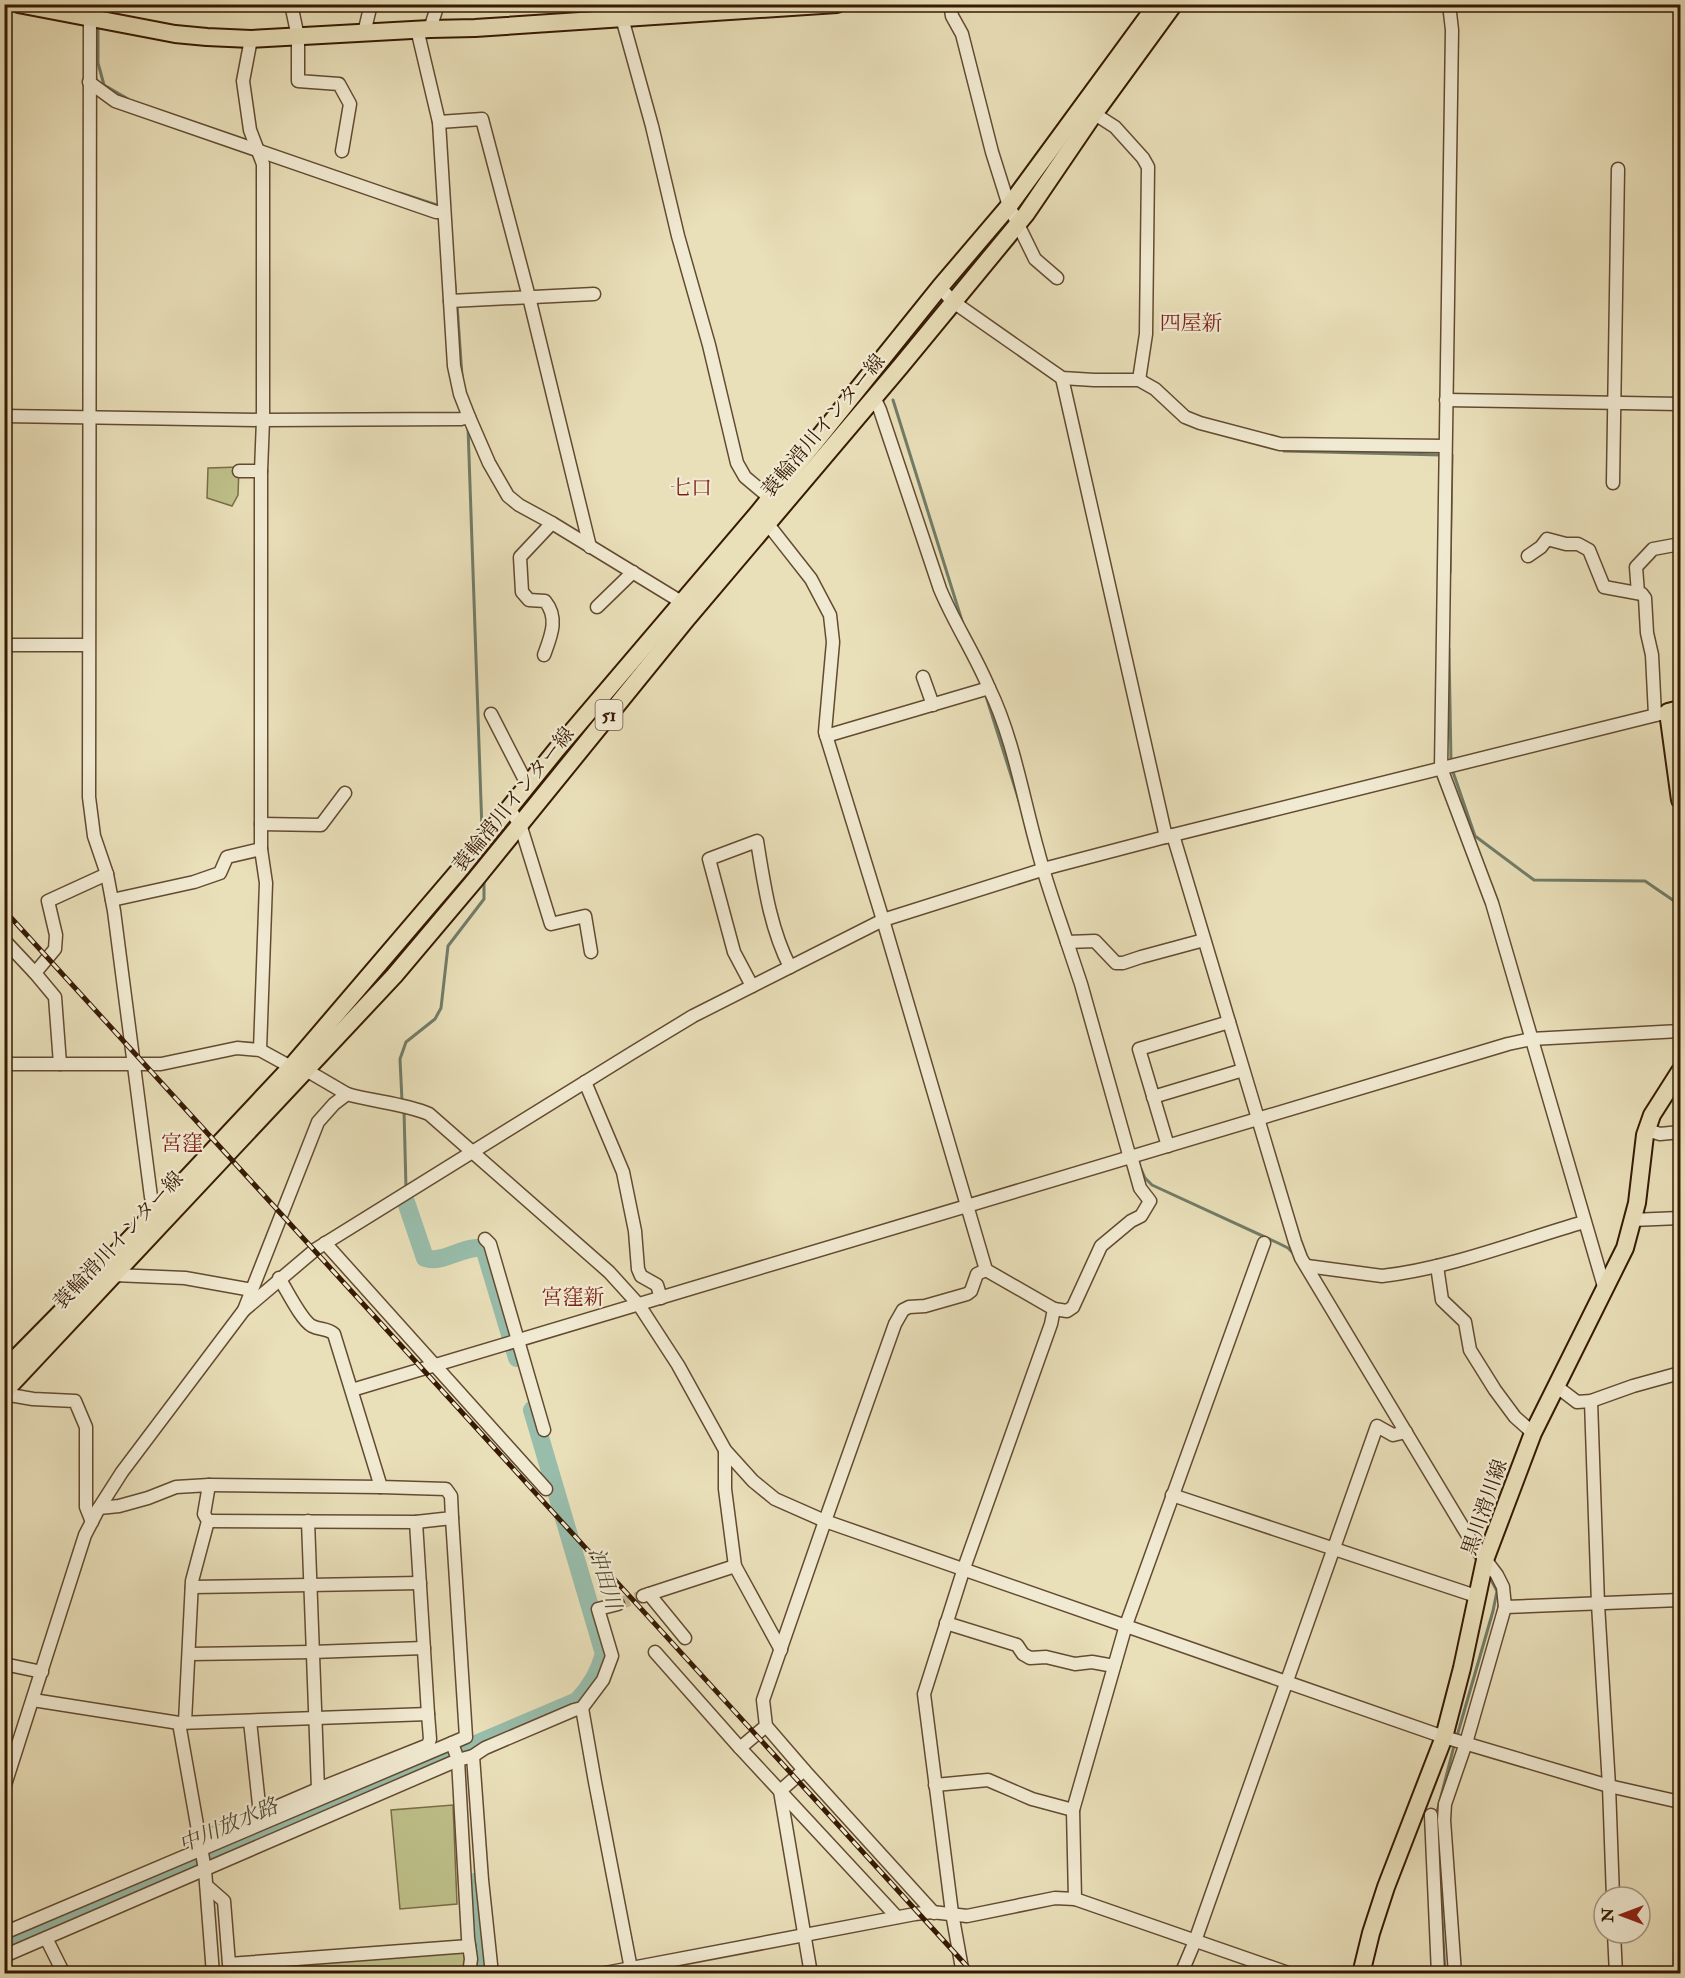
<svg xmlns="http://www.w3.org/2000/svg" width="1685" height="1978" font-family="'IM FELL Double Pica','Noto Serif JP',serif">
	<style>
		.green { fill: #bec08a; stroke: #7a6d46; stroke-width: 1.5 }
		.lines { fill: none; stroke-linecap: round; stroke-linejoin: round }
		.stream { stroke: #717c68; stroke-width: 3 }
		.river { stroke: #98bdab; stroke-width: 18 }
		.minor-tunnel { stroke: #c5b895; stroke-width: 12; stroke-dasharray: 12 6; stroke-linecap: butt }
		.minor-casing { stroke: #634b30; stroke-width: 15 }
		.major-casing { stroke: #361a03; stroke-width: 20 }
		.minor { stroke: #f1ead2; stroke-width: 12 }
		.major { stroke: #e9dfb9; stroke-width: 16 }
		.rail-casing { stroke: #361a03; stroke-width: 5 }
		.rail { stroke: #f1ead2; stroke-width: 3; stroke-dasharray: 9; stroke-linecap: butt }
		.labels { text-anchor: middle; stroke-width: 4.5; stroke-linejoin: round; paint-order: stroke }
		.shield { fill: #f1ead2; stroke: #6e5841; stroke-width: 1.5 }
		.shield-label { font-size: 18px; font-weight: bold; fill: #361a03 }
		.street-label { font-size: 20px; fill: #361a03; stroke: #f1ead2 }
		.neighbourhood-label { font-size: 21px; fill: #7a1f14; stroke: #f1ead2 }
		.water-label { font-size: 21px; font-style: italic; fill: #534b35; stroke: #f1ead2 }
	</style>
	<rect width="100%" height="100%" fill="#e9dfb9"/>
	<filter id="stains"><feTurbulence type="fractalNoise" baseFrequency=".00333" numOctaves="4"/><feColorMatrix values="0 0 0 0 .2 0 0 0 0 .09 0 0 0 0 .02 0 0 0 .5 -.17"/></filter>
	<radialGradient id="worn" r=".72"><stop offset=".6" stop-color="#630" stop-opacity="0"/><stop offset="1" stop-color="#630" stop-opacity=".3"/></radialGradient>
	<!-- green -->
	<g class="green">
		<path d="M 239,467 L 238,495 L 232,506 L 207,498 L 208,468 Z"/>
		<path d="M 453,1805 L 457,1904 L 400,1909 L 391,1810 Z"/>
		<path d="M 467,1952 L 466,1974 L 224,1974 L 223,1969 Z"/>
	</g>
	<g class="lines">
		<!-- stream -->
		<g class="stream">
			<path d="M 98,15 L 98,4"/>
			<path d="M 98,24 L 98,63 L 104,85 L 128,99"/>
			<path d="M 400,193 L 440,206"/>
			<path d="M 454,275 L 456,298"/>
			<path d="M 457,304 L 462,376"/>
			<path d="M 893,400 L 963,624"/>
			<path d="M 468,427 L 482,831"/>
			<path d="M 1284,451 L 1441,455"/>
			<path d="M 1448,455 L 1452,455 L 1450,573"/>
			<path d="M 1449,649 L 1451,762"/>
			<path d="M 985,693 L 1021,807"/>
			<path d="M 1452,769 L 1475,836 L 1534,880 L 1645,881 L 1680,905"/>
			<path d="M 402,1101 L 400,1059 L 406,1042 L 435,1019 L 441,1008 L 448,946 L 484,899 L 484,880"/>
			<path d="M 404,1111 L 406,1188"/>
			<path d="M 1141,1169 L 1145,1178 L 1152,1185 L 1278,1243 L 1288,1248 L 1295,1255"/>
			<path d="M 1457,1529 L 1479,1564"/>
			<path d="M 1457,1736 L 1493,1611 L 1497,1591 L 1489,1576"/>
			<path d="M 1437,1817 L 1437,1812 L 1455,1742"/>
			<path d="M 1437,1827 L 1445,1974"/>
		</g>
		<!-- river -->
		<g class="river">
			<path d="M 406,1202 L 425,1258 C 444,1264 463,1245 484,1248 L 517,1358"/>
			<path d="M 477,1881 L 483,1974"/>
			<path d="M 4,1944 L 577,1701 C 590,1688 599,1672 604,1654 L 532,1410"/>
		</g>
		<!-- minor-tunnel -->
		<path class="minor-tunnel" d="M 618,1604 L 643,1596"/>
		<defs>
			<g id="minor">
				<path d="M 90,4 L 89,797 L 94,836 L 107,874 L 114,911 L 151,1197 L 158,1209"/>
				<path d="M 291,4 L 298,37 L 298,81 L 339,84 L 350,104 L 342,151"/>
				<path d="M 621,4 L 622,18 L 652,126 L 678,236 L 709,345 L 737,463 L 745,477 L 770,498"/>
				<path d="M 950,4 L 952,16 L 962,34 L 992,152 L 1009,206 L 1035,259 L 1057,278"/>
				<path d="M 1449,4 L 1452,30 L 1441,768 L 1492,903 L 1605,1290"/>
				<path d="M 417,29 L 439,122 L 454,366 L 460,394 L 469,417 L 489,463 L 508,496 L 519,505 L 552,523 L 683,603"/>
				<path d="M 430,29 L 438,4"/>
				<path d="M 364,33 L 371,4"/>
				<path d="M 251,39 L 243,81 L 250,130 L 263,164 L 263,420 L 261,471 L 261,849 L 266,883 L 260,1050"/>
				<path d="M 89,82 L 115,101 L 436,212 L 444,212"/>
				<path d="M 1087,109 L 1115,127 L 1143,158 L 1148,167 L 1146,334 L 1139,380"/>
				<path d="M 439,122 L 482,119 L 529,297 L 590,547"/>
				<path d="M 940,287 L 952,301 L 1062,378 L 1094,380 L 1139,380 L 1155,389 L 1185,417 L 1200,423 L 1280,444 L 1445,446"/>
				<path d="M 450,301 L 594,294"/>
				<path d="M 1062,378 L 1166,837"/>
				<path d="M 1446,400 L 1680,404"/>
				<path d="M 4,416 L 263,420 L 461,419 L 469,417"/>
				<path d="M 239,471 L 261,471"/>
				<path d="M 1613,483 L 1618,169"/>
				<path d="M 763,518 L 811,579 L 830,615 L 833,642 L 825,732 L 883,920 L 986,1270 L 1054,1309 L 1051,1324 L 964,1568 L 924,1694 L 952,1913 L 963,1974"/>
				<path d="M 1528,556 L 1541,547 L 1547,539 L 1566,544 L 1578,544 L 1589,550 L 1604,587 L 1642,594 L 1645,598 L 1647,633 L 1652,655 L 1655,715"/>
				<path d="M 1638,593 L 1636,567 L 1653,549 L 1680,544"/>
				<path d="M 597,607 L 633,572"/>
				<path d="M 4,645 L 88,645"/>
				<path d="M 544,655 C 551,636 559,618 545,601 L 529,600 L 522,592 L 520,557 L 552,523"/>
				<path d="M 923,677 L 933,705"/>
				<path d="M 989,688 C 1013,737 1023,798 1038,851 C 1046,882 1057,912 1067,942 L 1095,941 L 1116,963 L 1123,963 L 1141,957 L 1204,940"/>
				<path d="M 491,714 L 528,786"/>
				<path d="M 826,736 L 989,688 C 975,654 954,623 940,589 L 880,410 L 874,397"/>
				<path d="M 509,809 L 520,824 L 551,924 L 585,916 L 591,952"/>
				<path d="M 261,824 L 321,825 L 345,793"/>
				<path d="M 1173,835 L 1295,1242 L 1301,1258 L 1470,1539 L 1497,1575 L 1503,1587 L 1505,1607 L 1680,1600"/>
				<path d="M 112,900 L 194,882 L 220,873 L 227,857 L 261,849"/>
				<path d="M 4,940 L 35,973"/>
				<path d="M 752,986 L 734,952 L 709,859 L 757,841 C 764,884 770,928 790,967"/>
				<path d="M 4,1064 L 161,1064 L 237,1048 L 260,1050 L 291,1067 L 306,1070 L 347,1094 L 334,1104 L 318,1122 L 244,1310 L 122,1472 L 99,1508 L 85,1535 L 4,1788"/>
				<path d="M 60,1064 L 55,997 L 35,973 L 55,949 L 56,935 L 48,901 L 107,874"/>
				<path d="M 585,1082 L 623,1172 L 635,1231 L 638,1269 L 641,1276 L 657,1285 L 661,1298"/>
				<path d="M 347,1094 C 374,1102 403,1103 429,1114 L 609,1272 L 639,1305 L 678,1365 L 725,1450 L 753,1481 L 775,1499 L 825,1521 L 1444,1737 L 1609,1786 L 1680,1802"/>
				<path d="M 1153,1097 L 1243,1070"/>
				<path d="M 1647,1130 L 1660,1134 L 1680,1132"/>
				<path d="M 1168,1146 L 1139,1049 L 1229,1022"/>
				<path d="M 1632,1220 L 1680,1218"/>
				<path d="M 485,1239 L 490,1244 L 544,1430"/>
				<path d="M 325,1243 L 546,1489"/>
				<path d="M 1307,1266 L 1382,1276 C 1451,1268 1518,1241 1584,1222"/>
				<path d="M 1437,1266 L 1442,1300 L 1465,1322 L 1470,1350 L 1495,1390 L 1515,1417 L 1533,1433"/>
				<path d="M 114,1275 L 185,1278 L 252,1290"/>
				<path d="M 1054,1309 L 1067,1311 L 1073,1307 L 1101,1246 L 1131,1221 L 1141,1216 L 1150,1201 L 1140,1188 L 1133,1163 L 1130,1158 L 1081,984 L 1067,942"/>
				<path d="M 244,1310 L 316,1249 L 632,1053 L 693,1016 L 883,920 L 1051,867 L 1173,835 L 1668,712"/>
				<path d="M 1556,1386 L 1577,1402 L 1591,1401 L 1633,1386 L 1680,1373"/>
				<path d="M 352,1390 L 1508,1044 L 1531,1039 L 1680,1031"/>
				<path d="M 4,1394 L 33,1399 L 75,1401 L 86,1427 L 86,1507 L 92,1522"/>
				<path d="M 1591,1401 L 1598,1604 L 1609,1786 L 1613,1897"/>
				<path d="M 725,1450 L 725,1489 L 735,1566 L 781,1650"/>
				<path d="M 209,1485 L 381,1487"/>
				<path d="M 1172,1495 L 1479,1597"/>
				<path d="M 99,1508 L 119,1506 L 148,1498 L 176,1487 L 209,1485 L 204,1514 L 208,1521 L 192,1581 L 185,1722"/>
				<path d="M 452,1518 L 466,1737 L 452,1743"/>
				<path d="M 208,1521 L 416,1522 L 452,1518 L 451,1496 L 446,1489 L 381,1487 L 334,1334 C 327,1328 320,1330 312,1326 C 301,1320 287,1290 279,1278"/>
				<path d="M 308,1521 L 318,1789 L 428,1745 L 430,1739 L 428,1714 L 416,1522"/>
				<path d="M 192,1587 L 420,1583"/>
				<path d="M 649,1594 L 685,1638"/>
				<path d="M 643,1596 L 735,1566"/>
				<path d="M 946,1623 L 1017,1645 L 1023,1654 L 1030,1658 L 1046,1657 L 1075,1664 L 1092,1662 L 1114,1666"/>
				<path d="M 655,1652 L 740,1748 L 897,1917"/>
				<path d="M 190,1654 L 312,1652 L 424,1648"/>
				<path d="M 4,1664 L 42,1672"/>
				<path d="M 33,1700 L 179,1723 L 428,1714"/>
				<path d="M 582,1708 L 595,1782 L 632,1974"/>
				<path d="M 250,1721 L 260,1814"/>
				<path d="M 179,1723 L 205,1870 L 213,1974"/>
				<path d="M 740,1748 L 766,1726"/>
				<path d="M 473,1756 L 485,1748 L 574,1710 L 582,1708 L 603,1680 L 612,1656 L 598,1609 L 618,1604"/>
				<path d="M 804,1770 L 934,1913"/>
				<path d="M 935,1785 L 988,1780 L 1032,1799 L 1073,1810"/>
				<path d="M 780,1791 L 804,1770 L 766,1726 L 763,1700 L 825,1521 L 895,1324 L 903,1310 L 909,1307 L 925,1306 L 967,1294 L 971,1291 L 977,1274 L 986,1270"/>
				<path d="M 780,1791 L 811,1974"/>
				<path d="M 1431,1815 L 1438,1974"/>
				<path d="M 199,1840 L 318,1789"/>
				<path d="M 207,1886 L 224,1901 L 229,1964 L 469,1946"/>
				<path d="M 1075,1899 L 1073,1810 L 1126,1625 L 1264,1243"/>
				<path d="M 4,1933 L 452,1743 L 458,1760 L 4,1956"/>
				<path d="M 1614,1933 L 1616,1974"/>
				<path d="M 46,1938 L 64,1974"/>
				<path d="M 469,1974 L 471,1959 L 468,1938 L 458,1760 L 473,1756 L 482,1880 L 492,1974"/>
				<path d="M 600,1974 L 915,1914 L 932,1912 L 967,1916 L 1055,1898 L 1075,1899 L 1291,1974"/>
				<path d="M 1181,1974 L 1195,1941 L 1377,1426 L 1393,1435 L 1406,1432"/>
				<path d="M 1455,1974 L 1444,1820 L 1445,1804 L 1466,1743 L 1505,1607"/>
			</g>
			<g id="major">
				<path d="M 18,4 L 175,34 L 207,37 L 251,39 L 430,29 L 475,28 L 837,4"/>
				<path d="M 1680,709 L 1668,712 L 1680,800"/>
				<path d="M 4,1370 L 67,1306 L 291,1067 L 461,868 L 557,749 L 758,513 L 940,287 L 1009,206 L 1157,4"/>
				<path d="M 4,1392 L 394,976 L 475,880 L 686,620 L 900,367 L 1026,214 L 1094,114 L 1174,4"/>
				<path d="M 1361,1974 L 1371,1933 L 1386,1887 L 1444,1737 L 1462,1668 L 1485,1560 L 1533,1433 L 1625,1248 L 1637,1203 L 1645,1135 L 1652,1115 L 1680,1071"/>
			</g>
		</defs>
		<!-- minor casing -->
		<use href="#minor" class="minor-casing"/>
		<!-- major casing -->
		<use href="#major" class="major-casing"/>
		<!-- minor -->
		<use href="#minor" class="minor"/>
		<!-- major -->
		<use href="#major" class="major"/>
		<defs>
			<path id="rail" d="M 4,910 L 974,1974"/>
		</defs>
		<!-- rail casing -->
		<use href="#rail" class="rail-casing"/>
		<!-- rail -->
		<use href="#rail" class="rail"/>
	</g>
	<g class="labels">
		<!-- shield labels -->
		<rect class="shield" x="595.5" y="700" width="27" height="30" rx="4.5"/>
		<g class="shield-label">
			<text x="609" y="721">51</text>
		</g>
		<!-- street labels -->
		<g class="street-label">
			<text transform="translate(823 425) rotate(-50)" y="7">蓑輪滑川インター線</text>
			<text transform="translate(513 799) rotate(-51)" y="7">蓑輪滑川インター線</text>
			<text transform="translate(118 1240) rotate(-47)" y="7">蓑輪滑川インター線</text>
			<text transform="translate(1484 1507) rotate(-71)" y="7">黒川滑川線</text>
		</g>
		<!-- neighbourhood labels -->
		<g class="neighbourhood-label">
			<text x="1191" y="330">四屋新</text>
			<text x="691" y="495">七口</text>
			<text x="182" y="1150">宮窪</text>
			<text x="573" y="1304">宮窪新</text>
		</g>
		<!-- water labels -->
		<g class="water-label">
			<text transform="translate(605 1578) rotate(73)" y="7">沖田川</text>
			<text transform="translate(228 1825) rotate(-23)" y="7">中川放水路</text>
		</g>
	</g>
	<!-- margin -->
	<rect width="1685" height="1978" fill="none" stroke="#e9dfb9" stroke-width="24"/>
	<rect x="6" y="6" width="1673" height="1966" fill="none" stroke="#361a03" stroke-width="3"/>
	<rect x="12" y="12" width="1661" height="1954" fill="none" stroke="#361a03" stroke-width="1.5"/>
	<!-- north arrow -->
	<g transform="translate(1622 1915) rotate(270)"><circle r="28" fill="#f1ead2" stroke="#a6977f" stroke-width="1.5"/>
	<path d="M0-4.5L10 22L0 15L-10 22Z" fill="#8f2418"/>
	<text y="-9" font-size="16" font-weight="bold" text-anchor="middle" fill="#361a03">N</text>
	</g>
	<rect width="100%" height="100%" filter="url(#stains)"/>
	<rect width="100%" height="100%" fill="url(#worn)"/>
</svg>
